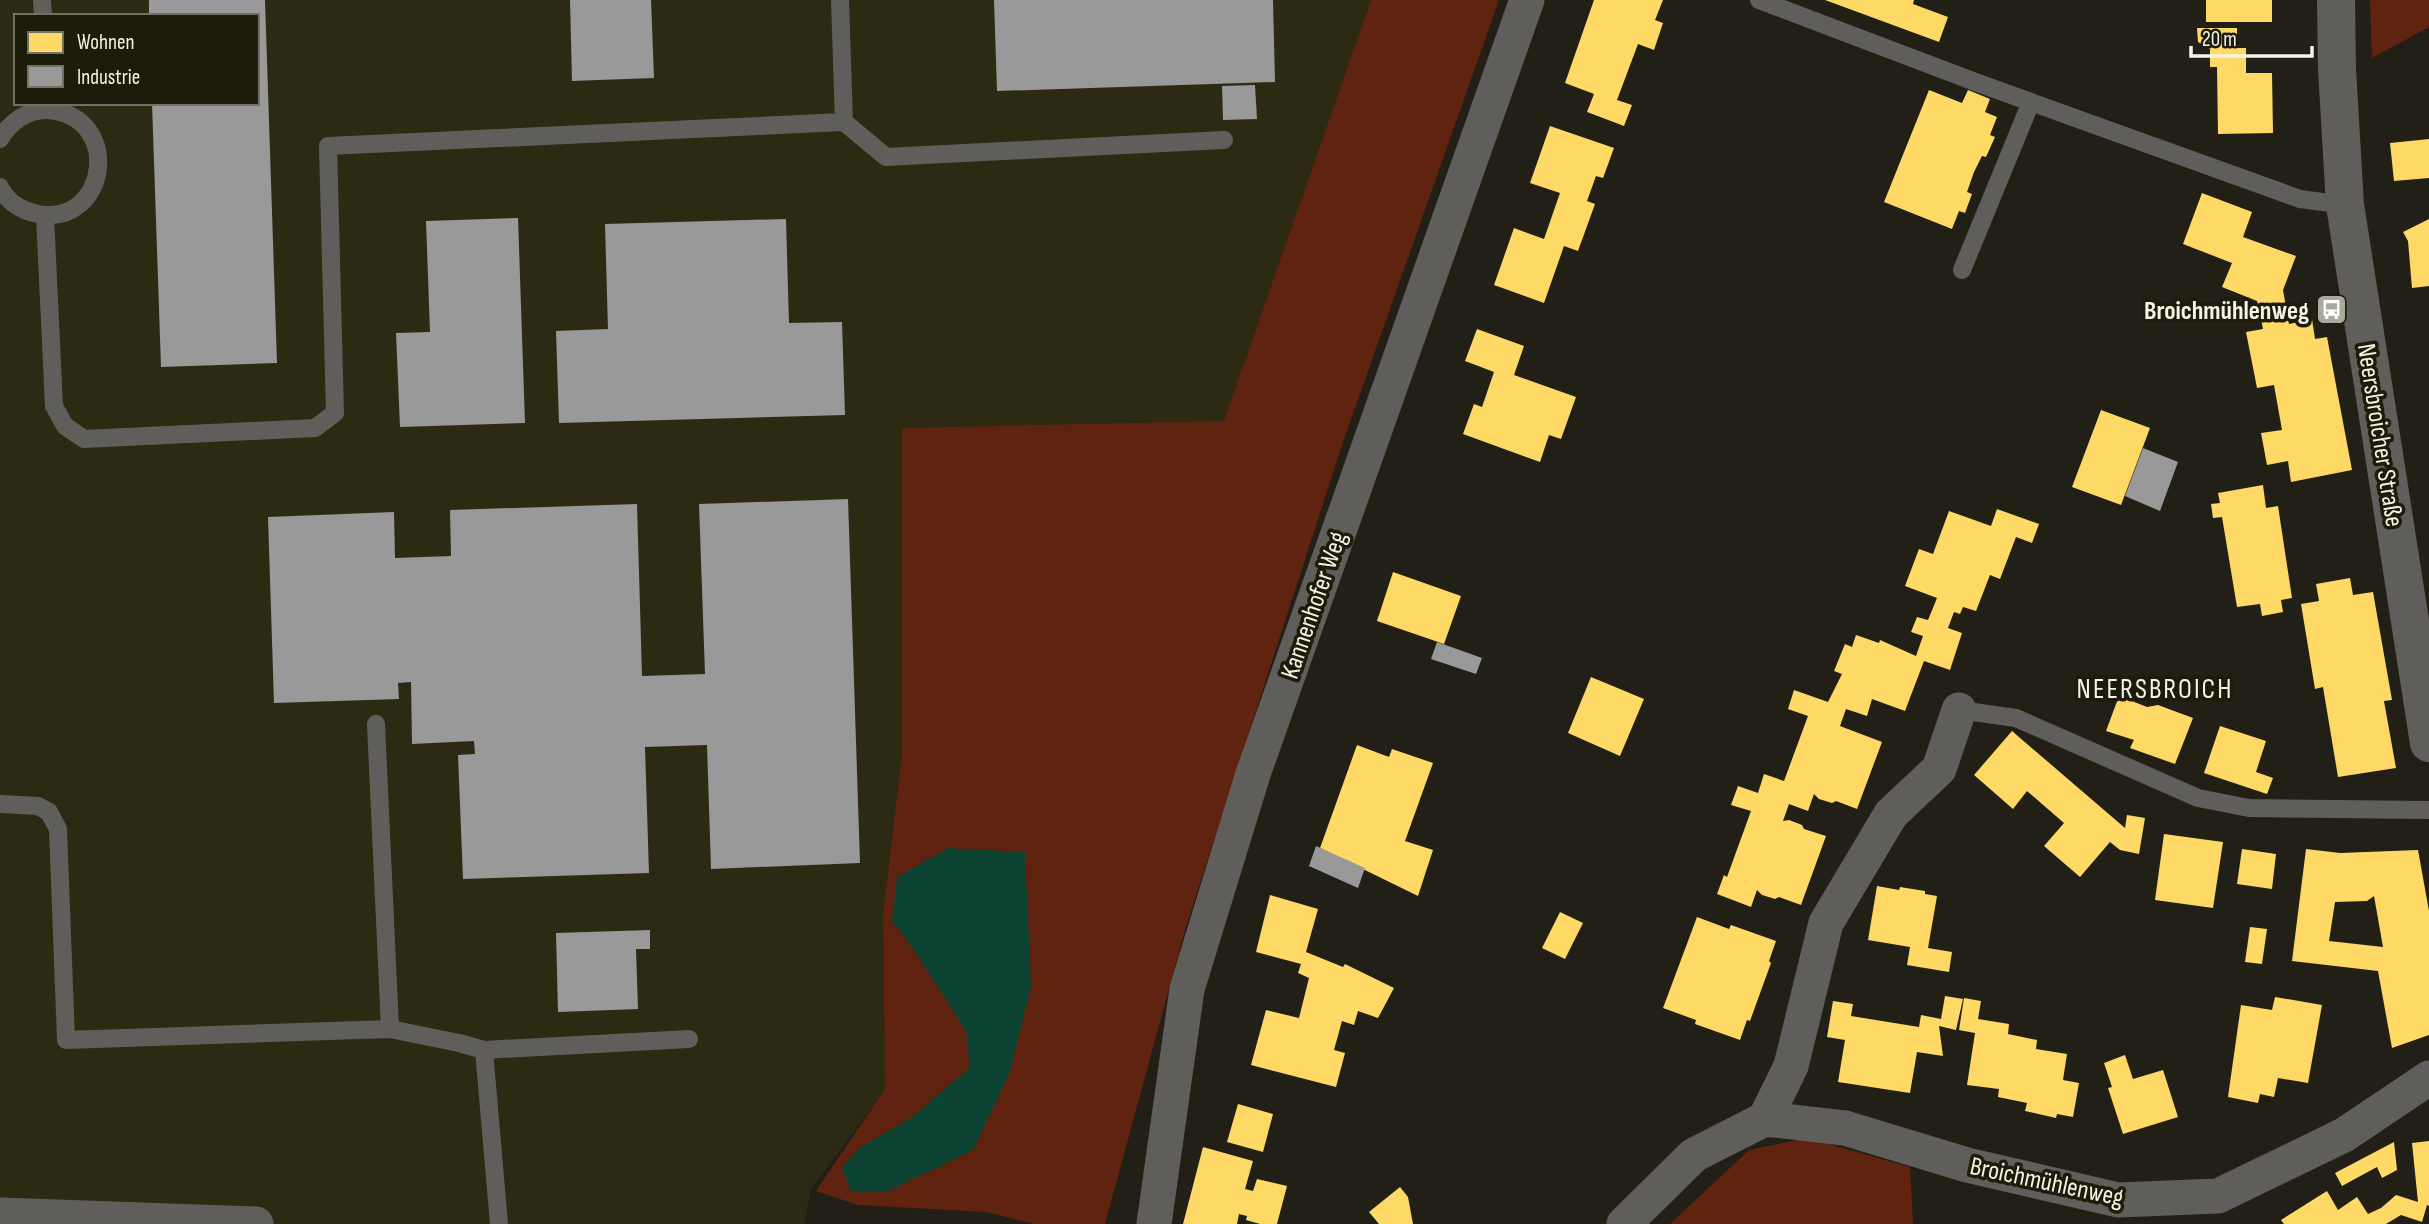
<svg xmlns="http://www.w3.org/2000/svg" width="2429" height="1224" font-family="'Sofia Sans Condensed',sans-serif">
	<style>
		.built { fill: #2d2a13; fill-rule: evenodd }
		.green { fill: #60230f }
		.water { fill: #0c4333 }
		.homes { fill: #ffd966; fill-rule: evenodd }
		.industry { fill: #999 }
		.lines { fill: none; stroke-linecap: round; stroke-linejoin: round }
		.service { stroke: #605e5b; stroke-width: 18 }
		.minor { stroke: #605e5b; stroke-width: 35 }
		.tertiary { stroke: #605e5b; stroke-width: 38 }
		.labels { text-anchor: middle; stroke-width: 7; stroke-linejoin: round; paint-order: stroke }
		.poi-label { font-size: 26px; font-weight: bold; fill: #f4f3e8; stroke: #1d1b09; text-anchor: end }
		.street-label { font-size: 26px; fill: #f4f3e8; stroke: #1d1b09 }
		.neighbourhood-label { font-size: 28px; letter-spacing: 2px; fill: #f4f3e8; stroke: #1d1b09 }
	</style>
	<rect width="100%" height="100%" fill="#222016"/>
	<!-- built -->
	<path class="built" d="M 0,0 L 1371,0 L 1224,422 L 902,429 L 902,755 L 883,913 L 885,1090 L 811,1189 L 804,1224 L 0,1224 ZM 16,16 L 257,16 L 257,103 L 16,103 Z"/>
	<!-- green -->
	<g class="green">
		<path d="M 1371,0 L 1499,0 L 1342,445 L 1185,930 L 1105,1224 L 1034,1224 L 986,1212 L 858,1205 L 816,1191 L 885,1089 L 883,913 L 902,755 L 902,428 L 1224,421 Z"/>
		<path d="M 2370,0 L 2429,0 L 2429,27 L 2372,58 Z"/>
		<path d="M 1807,1138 L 1910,1167 L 1913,1224 L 1670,1224 L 1749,1150 Z"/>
	</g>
	<!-- water -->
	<path class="water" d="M 948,848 L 1025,852 L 1031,986 L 1010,1072 L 973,1150 L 888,1191 L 851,1192 L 842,1167 L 861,1147 L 912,1117 L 970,1067 L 966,1031 L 914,950 L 892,921 L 897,877 Z"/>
	<!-- homes -->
	<g class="homes">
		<path d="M 1594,0 L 1663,0 L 1655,20 L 1663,23 L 1654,50 L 1638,44 L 1617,100 L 1632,105 L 1624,126 L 1587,112 L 1594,94 L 1565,83 Z"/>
		<path d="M 1825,0 L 1914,0 L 1913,4 L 1948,17 L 1939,42 Z"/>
		<rect x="2206" y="0" width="66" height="22"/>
		<path d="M 2197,28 L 2237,28 L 2237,48 L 2246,48 L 2246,73 L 2272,73 L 2273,133 L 2218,134 L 2217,67 L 2210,67 L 2210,49 L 2198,42 Z"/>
		<path d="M 1929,90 L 1962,103 L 1968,90 L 1990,99 L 1985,112 L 1997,117 L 1990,135 L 1995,137 L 1986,157 L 1982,156 L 1974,172 L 1967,192 L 1972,194 L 1965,213 L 1959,211 L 1952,229 L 1884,202 Z"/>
		<path d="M 1550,126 L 1614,148 L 1603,178 L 1596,176 L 1587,201 L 1595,204 L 1578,251 L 1564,246 L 1544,303 L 1494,285 L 1514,228 L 1544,239 L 1560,193 L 1530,183 Z"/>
		<path d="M 2429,139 L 2429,178 L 2394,181 L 2390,143 Z"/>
		<path d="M 2202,193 L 2252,212 L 2243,237 L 2296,256 L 2283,290 L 2289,324 L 2312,319 L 2315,339 L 2327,337 L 2352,470 L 2291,482 L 2288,461 L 2267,465 L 2261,433 L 2282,430 L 2274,385 L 2257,388 L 2246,332 L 2263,329 L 2257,301 L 2222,287 L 2232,263 L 2183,244 Z"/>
		<path d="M 2429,219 L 2429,286 L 2412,288 L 2408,241 L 2403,232 Z"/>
		<path d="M 1477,329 L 1524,346 L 1514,375 L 1576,397 L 1561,439 L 1549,435 L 1540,462 L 1463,434 L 1474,404 L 1482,407 L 1494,372 L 1465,361 Z"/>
		<path d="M 2101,410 L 2150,428 L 2121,505 L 2072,487 Z"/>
		<path d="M 2263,485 L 2266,508 L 2278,506 L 2292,598 L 2281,600 L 2283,612 L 2262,616 L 2260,604 L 2237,607 L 2222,517 L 2213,518 L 2211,504 L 2220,503 L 2218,493 Z"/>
		<path d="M 1997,509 L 2039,524 L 2032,543 L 2016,537 L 2000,579 L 1990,575 L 1976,611 L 1963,607 L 1960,614 L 1954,612 L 1948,628 L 1962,633 L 1950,670 L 1924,661 L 1905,711 L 1872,699 L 1867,716 L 1846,709 L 1840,726 L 1882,742 L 1857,809 L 1836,801 L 1832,803 L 1819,799 L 1814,794 L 1808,811 L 1789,804 L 1783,821 L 1789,820 L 1802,825 L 1804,829 L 1826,836 L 1801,905 L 1779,897 L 1775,899 L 1762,895 L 1757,890 L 1751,907 L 1717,894 L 1724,875 L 1727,877 L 1751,811 L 1731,805 L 1738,786 L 1758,793 L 1764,774 L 1784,781 L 1808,716 L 1788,709 L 1794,690 L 1828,702 L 1842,674 L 1834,671 L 1845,644 L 1852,647 L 1856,635 L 1879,643 L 1880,640 L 1916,656 L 1923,636 L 1911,632 L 1917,617 L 1928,620 L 1937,598 L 1905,586 L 1919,549 L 1933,554 L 1949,511 L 1991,526 Z"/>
		<path d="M 1393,572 L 1461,596 L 1444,644 L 1377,621 Z"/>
		<path d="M 2350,578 L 2353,595 L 2373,592 L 2392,700 L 2384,701 L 2396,768 L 2338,777 L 2323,687 L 2315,689 L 2301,604 L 2319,601 L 2316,584 Z"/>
		<path d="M 1591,677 L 1644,699 L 1620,756 L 1568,733 Z"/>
		<path d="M 2119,696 L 2147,707 L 2158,705 L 2193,718 L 2175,764 L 2130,748 L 2134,740 L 2106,731 Z"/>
		<path d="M 2220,726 L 2266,741 L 2256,772 L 2273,778 L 2267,794 L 2204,773 Z"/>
		<path d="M 2012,731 L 2125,828 L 2127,815 L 2145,818 L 2139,854 L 2120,850 L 2110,842 L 2080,877 L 2044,846 L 2064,823 L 2027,791 L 2013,809 L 1974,775 Z"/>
		<path d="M 1357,745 L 1389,757 L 1392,749 L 1433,763 L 1405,841 L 1433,850 L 1418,896 L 1320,848 Z"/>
		<path d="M 2164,834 L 2223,842 L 2213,908 L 2155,900 Z"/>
		<path d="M 2242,849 L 2276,854 L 2272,889 L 2237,884 Z"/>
		<path d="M 2306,849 L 2340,853 L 2418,850 L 2429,911 L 2429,1035 L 2392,1048 L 2378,971 L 2292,961 ZM 2374,896 L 2383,947 L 2329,941 L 2335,902 L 2367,901 Z"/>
		<path d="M 1877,886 L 1899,890 L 1900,887 L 1925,891 L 1925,894 L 1937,896 L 1928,948 L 1952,952 L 1949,972 L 1907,965 L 1910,947 L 1868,940 Z"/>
		<path d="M 1270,895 L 1318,909 L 1306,952 L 1343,967 L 1345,964 L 1394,988 L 1378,1018 L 1358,1011 L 1354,1025 L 1342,1021 L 1334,1050 L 1345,1053 L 1336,1087 L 1251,1065 L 1266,1010 L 1299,1018 L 1309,978 L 1298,973 L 1301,964 L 1256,952 Z"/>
		<path d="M 1560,912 L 1583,923 L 1565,959 L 1542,948 Z"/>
		<path d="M 1697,917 L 1729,929 L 1731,925 L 1776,941 L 1769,961 L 1771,963 L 1750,1021 L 1747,1020 L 1740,1040 L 1695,1024 L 1696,1020 L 1663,1008 Z"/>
		<path d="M 2250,927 L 2267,929 L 2262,964 L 2245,962 Z"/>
		<path d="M 1945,996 L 1963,999 L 1956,1030 L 1939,1026 L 1943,1056 L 1917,1052 L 1910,1093 L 1838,1082 L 1845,1040 L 1827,1037 L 1833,1001 L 1853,1004 L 1851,1016 L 1919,1027 L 1921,1015 L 1941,1019 Z"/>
		<path d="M 2275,997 L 2322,1005 L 2308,1083 L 2278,1078 L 2274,1097 L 2260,1094 L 2258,1103 L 2228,1097 L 2241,1005 L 2272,1010 Z"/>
		<path d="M 1964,998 L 1981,1001 L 1978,1019 L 2009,1024 L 2008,1034 L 2037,1040 L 2036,1049 L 2067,1054 L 2063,1080 L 2079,1083 L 2073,1117 L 2057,1114 L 2056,1118 L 2025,1111 L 2027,1103 L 1998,1097 L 1999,1089 L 1967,1085 L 1975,1033 L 1959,1030 Z"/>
		<path d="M 2125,1055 L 2133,1079 L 2163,1070 L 2178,1117 L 2123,1134 L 2108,1088 L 2112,1087 L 2104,1063 Z"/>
		<path d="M 1238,1104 L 1273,1114 L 1263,1152 L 1227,1142 Z"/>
		<path d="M 2429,1141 L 2429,1206 L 2427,1205 L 2422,1222 L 2401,1215 L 2386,1224 L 2284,1224 L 2281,1220 L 2327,1191 L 2338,1210 L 2357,1197 L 2368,1214 L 2381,1208 L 2396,1195 L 2418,1202 L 2412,1143 Z"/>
		<path d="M 2394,1142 L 2397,1170 L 2382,1178 L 2377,1167 L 2342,1186 L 2335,1173 Z"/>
		<path d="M 1203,1147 L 1253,1161 L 1245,1189 L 1253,1191 L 1257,1179 L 1287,1186 L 1277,1224 L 1260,1224 L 1246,1220 L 1247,1216 L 1239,1214 L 1237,1224 L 1183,1224 Z"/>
		<path d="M 1400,1187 L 1408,1197 L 1413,1224 L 1379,1224 L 1369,1212 Z"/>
	</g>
	<!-- industry -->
	<g class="industry">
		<path d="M 149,0 L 265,0 L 277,363 L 161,367 L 152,103 L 257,103 L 257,16 L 149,16 Z"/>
		<path d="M 570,0 L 651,0 L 654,78 L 572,81 Z"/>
		<path d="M 994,0 L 1273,0 L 1275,82 L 997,91 Z"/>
		<path d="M 1255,85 L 1257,119 L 1223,120 L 1222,86 Z"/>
		<path d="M 518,218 L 525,423 L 400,427 L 396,333 L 430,332 L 426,221 Z"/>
		<path d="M 786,219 L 789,323 L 842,322 L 845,415 L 559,423 L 556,331 L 608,329 L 605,224 Z"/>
		<path d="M 2143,448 L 2178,462 L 2160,511 L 2125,496 Z"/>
		<path d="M 848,499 L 860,863 L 711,869 L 707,745 L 645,747 L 649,873 L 463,879 L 458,755 L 475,754 L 474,741 L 412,744 L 411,682 L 398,683 L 399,699 L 274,703 L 268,517 L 394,512 L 395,558 L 451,556 L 450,510 L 637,504 L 642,676 L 705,674 L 699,504 Z"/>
		<path d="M 1437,642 L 1482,658 L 1476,674 L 1431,659 Z"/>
		<path d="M 1316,846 L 1365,868 L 1358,888 L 1309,866 Z"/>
		<path d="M 650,930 L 650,949 L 636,949 L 638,1009 L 558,1012 L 556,933 Z"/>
	</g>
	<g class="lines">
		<!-- service -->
		<g class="service">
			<path d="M 42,0 L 43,16"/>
			<path d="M 840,0 L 844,122 L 886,157 L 1224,140"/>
			<path d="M 1759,0 L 1978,83 L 2300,199 L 2345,205"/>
			<path d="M 0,139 C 10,122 28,109 48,110 C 124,116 108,227 38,214 C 22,211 7,202 0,187"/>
			<path d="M 45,216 L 54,406 L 65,426 L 84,439 L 315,428 L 335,413 L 328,146 L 844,122"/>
			<path d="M 1962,270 L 2031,102"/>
			<path d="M 1959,710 L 2016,718 L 2198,798 L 2249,808 L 2429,810"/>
			<path d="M 376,724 L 390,1029"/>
			<path d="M 0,804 L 38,806 L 49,812 L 58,829 L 66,1040 L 390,1029 L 459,1043 L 484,1050 L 499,1224"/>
			<path d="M 484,1050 L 689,1039"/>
		</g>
		<!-- minor -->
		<g class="minor">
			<path d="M 1765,1119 L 1791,1066 L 1826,923 L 1891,814 L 1939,769 L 1959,710"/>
			<path d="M 0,1215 L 256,1224"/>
			<path d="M 1154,1224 L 1187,989 L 1253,774 L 1527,0"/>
			<path d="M 1624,1224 L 1694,1155 L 1765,1119 L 1845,1128 L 1967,1165 L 2118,1200 L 2218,1196 L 2344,1135 L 2429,1078"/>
		</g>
		<!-- tertiary -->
		<path class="tertiary" d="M 2336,0 L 2337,69 L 2345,205 L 2429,743"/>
	</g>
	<!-- icons -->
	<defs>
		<symbol id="bus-square" viewBox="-11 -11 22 22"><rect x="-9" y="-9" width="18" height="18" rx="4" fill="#aaa99e" stroke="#1d1b09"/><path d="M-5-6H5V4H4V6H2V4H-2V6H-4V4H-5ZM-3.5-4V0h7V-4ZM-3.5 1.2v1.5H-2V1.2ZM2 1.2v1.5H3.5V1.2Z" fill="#fff"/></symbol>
	</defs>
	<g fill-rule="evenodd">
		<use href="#bus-square" x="2314" y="292" width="35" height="35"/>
	</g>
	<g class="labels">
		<!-- poi labels -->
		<g class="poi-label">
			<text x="2309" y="319">Broichmühlenweg</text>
		</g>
		<!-- street labels -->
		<g class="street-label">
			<text transform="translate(2381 435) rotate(81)" y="9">Neersbroicher Straße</text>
			<text transform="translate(1313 605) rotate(-71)" y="9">Kannenhofer Weg</text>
			<text transform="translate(2047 1181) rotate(12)" y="9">Broichmühlenweg</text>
		</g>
		<!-- neighbourhood labels -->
		<g class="neighbourhood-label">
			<text x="2155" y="698">NEERSBROICH</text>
		</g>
	</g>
	<!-- legend -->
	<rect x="14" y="14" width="245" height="91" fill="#1d1b09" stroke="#737162" stroke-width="2"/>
	<rect x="28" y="32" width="35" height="21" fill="#ffd966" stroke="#737162" stroke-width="2"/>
	<text x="77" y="49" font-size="21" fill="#f4f3e8">Wohnen</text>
	<rect x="28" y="66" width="35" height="21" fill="#999999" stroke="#737162" stroke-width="2"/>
	<text x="77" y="84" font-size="21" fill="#f4f3e8">Industrie</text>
	<!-- scale -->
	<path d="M2191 46v10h121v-10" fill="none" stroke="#f4f3e8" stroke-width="3.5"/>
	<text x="2202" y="46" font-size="21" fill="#f4f3e8" stroke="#1d1b09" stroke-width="5" paint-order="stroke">20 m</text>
</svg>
